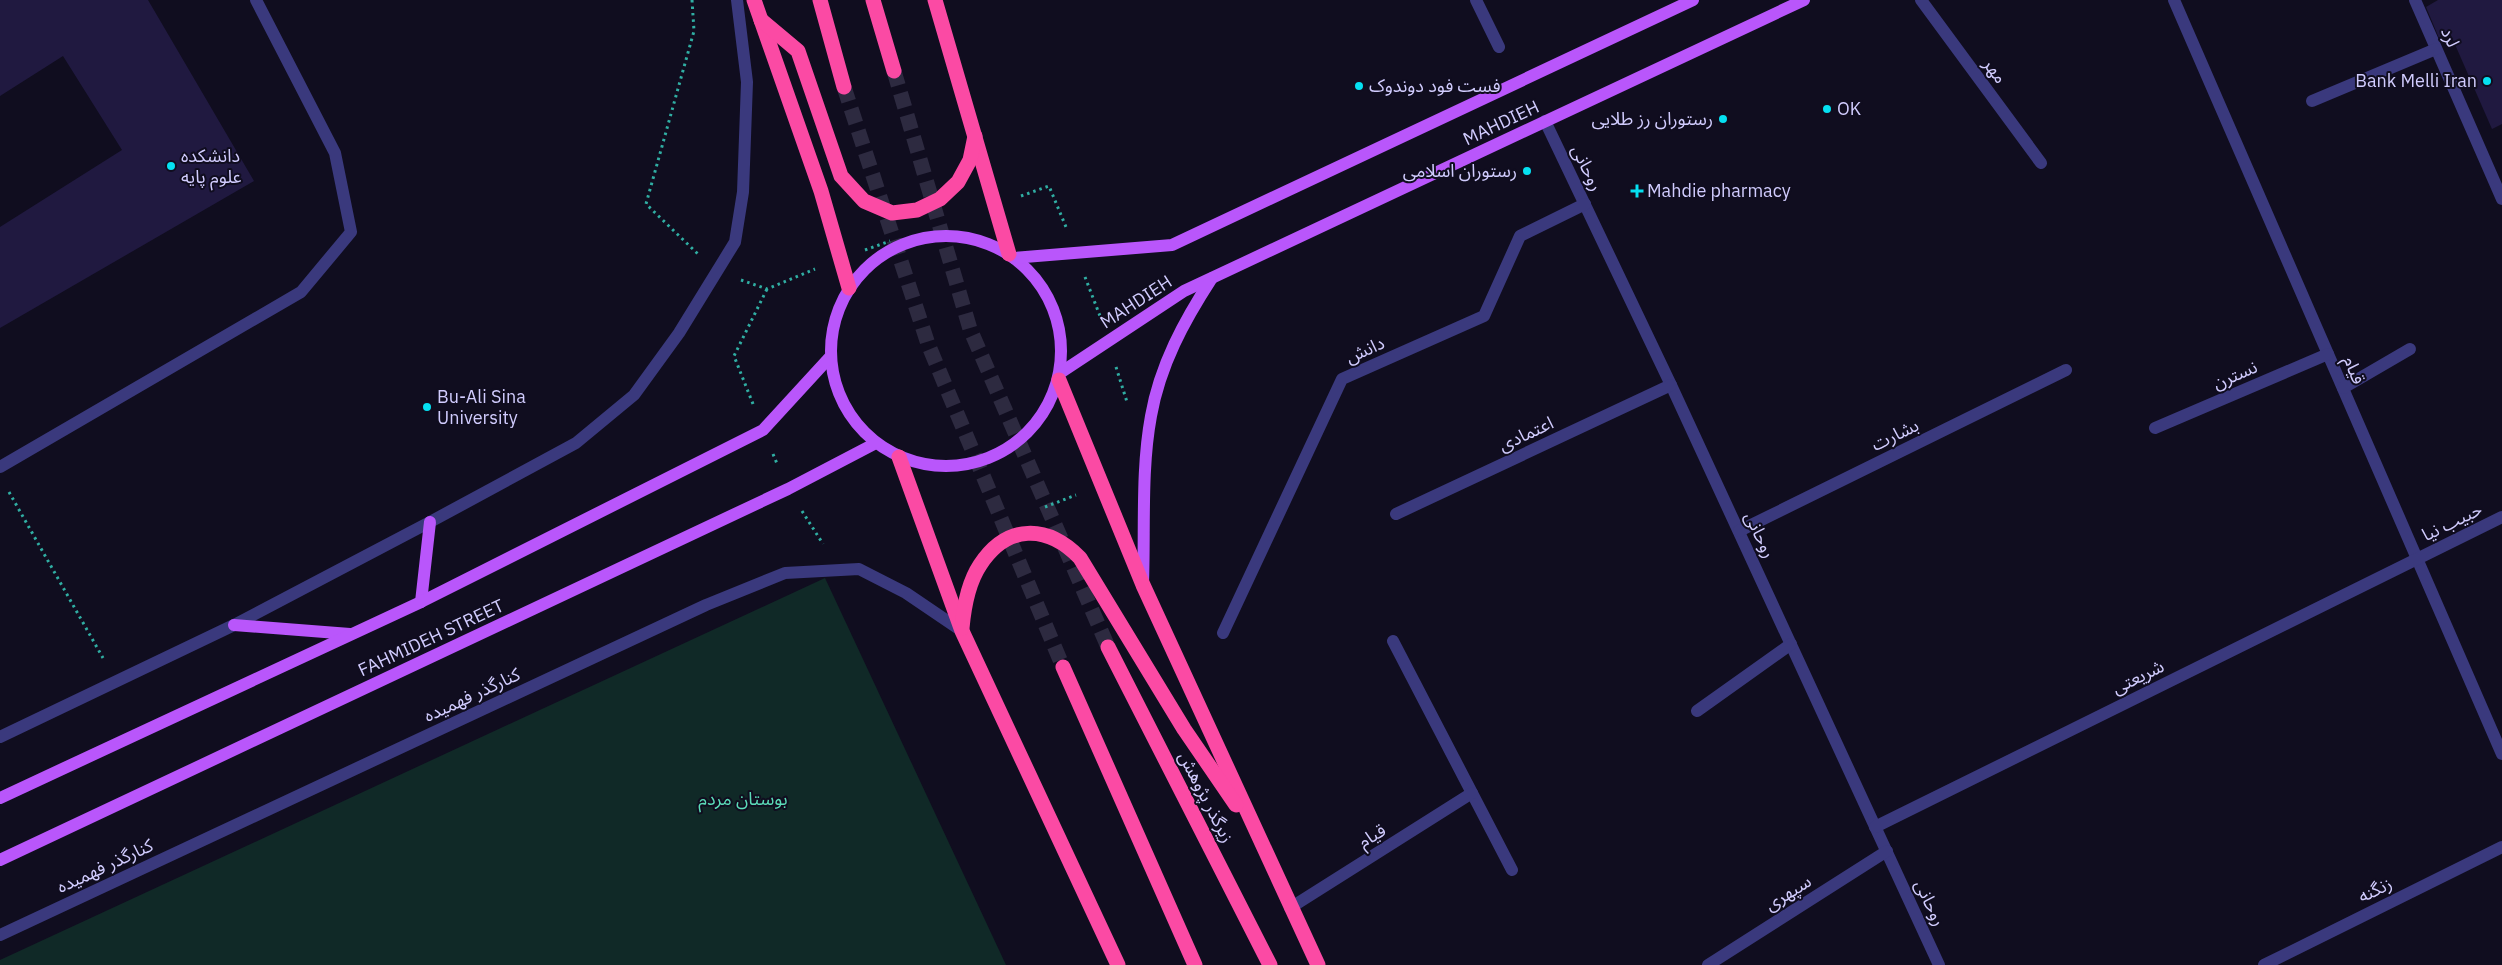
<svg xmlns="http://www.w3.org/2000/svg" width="2502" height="965" font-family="'IBM Plex Sans','Noto Sans Arabic',sans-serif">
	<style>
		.green { fill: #102927 }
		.building { fill: #201940 }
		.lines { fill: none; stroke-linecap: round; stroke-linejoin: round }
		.highway-tunnel { stroke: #2d2a40; stroke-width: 15; stroke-dasharray: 15 8; stroke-linecap: butt }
		.path { stroke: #30aea3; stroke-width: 3; stroke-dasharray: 2.5 4; stroke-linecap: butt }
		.minor { stroke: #3a397d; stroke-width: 12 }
		.major { stroke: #b956fb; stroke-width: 12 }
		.highway { stroke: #fb4aa4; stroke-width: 15 }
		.poi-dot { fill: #05e0f1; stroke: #100d1f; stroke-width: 2 }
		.labels { text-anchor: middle; stroke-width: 4; stroke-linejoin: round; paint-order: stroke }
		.street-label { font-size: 18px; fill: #d1ccfe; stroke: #100d1f }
		.poi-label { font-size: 18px; fill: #d1ccfe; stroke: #100d1f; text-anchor: start }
		.park-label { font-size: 18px; fill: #5bdcb8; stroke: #100d1f }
	</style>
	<rect width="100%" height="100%" fill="#100d1f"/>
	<!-- green -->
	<path class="green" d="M 825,578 L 1006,965 L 0,965 L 0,960 Z"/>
	<!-- building -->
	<g class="building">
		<path d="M 0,0 L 148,0 L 254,181 L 0,328 L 0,227 L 122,150 L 63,56 L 0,96 Z"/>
		<path d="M 2438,0 L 2502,0 L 2502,124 L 2492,129 L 2450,33 L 2439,38 L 2426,7 Z"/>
	</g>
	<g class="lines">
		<!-- highway-tunnel -->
		<g class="highway-tunnel">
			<path d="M 894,71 L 970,329 L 1108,647"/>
			<path d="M 844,87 L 928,344 L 1063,667"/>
		</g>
		<!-- path -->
		<g class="path">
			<path d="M 692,0 L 694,31 L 646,204 L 698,254"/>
			<path d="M 1021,196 L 1049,186 L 1066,227"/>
			<path d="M 865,250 L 890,241"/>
			<path d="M 1085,277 L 1100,316"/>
			<path d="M 741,280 L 767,289 L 815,269"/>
			<path d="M 1116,367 L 1127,402"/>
			<path d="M 753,404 L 734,356 L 767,289"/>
			<path d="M 773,454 L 778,466"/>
			<path d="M 9,492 L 103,658"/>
			<path d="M 1045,507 L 1076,495"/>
			<path d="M 802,511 L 823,544"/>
		</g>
		<!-- minor -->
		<g class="minor">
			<path d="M 1476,0 L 1499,47"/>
			<path d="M 1921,0 L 2041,163"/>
			<path d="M 2174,0 L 2502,754"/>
			<path d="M 2415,0 L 2502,199"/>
			<path d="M 2312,101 L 2436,49"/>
			<path d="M 1545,121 L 1671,385 L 1939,965"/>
			<path d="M 2343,388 L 2410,349"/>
			<path d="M 2155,428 L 2328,354"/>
			<path d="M 0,467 L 301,292 L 351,232 L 335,153 L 256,0"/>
			<path d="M 1396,514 L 1671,385"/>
			<path d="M 1739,531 L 2066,370"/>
			<path d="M 1223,633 L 1342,379 L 1484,316 L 1520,236 L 1585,204"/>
			<path d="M 1393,641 L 1512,870"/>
			<path d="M 1697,711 L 1791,644"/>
			<path d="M 0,737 L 234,625 L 430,522 L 576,443 L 634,395 L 679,333 L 735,242 L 743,192 L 747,82 L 737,0"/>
			<path d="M 1875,827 L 2502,517"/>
			<path d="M 1290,908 L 1472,793"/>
			<path d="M 0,935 L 706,605 L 785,573 L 859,569 L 906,593 L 962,631"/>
			<path d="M 1708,965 L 1887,851"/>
			<path d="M 2264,965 L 2502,847"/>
		</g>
		<!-- major -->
		<g class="major">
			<circle cx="946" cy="351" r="115"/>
			<path d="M 1014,258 L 1172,245 L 1693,0"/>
			<path d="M 1060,373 L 1184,291 L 1804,0"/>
			<path d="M 1143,583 C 1145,528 1141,470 1151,416 C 1160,365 1184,321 1212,278"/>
			<path d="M 421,602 L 430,522"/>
			<path d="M 234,625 L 350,634"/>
			<path d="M 0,798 L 421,602 L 763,430 L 830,357"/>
			<path d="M 0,860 L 788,489 L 876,443"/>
		</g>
		<!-- highway -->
		<g class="highway">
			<path d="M 754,0 L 821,191 L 849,288"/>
			<path d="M 820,0 L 844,87"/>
			<path d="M 873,0 L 894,71"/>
			<path d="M 935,0 L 1009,254"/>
			<path d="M 761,20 L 798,51 L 841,176 L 864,201 L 892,213 L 917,210 L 940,199 L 958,182 L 970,160 L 975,136"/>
			<path d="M 1059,380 L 1143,585 L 1318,965"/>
			<path d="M 899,457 L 962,631 L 1118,965"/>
			<path d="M 962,628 C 964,606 968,583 980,565 C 1007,524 1047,524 1080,558 L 1184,729 L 1236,805"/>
			<path d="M 1108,647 L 1270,965"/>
			<path d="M 1063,667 L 1195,965"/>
		</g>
	</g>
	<!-- markers -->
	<g class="poi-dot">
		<circle cx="2487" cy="81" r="5"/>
		<circle cx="1359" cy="86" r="5"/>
		<circle cx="1827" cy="109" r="5"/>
		<circle cx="1723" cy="119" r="5"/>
		<circle cx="171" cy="166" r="5"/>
		<circle cx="1527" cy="171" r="5"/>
		<path d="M1634.5 183.5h5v5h5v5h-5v5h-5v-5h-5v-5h5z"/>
		<circle cx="427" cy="407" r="5"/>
	</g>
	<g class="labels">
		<!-- street labels -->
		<g class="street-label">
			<text transform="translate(2450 37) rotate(66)" y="6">لرد</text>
			<text transform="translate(1995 71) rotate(54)" y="6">مهر</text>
			<text transform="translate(1501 123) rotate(-25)" y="6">MAHDIEH</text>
			<text transform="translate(1587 168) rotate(64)" y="6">روحانی</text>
			<text transform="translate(1136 302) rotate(-33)" y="6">MAHDIEH</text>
			<text transform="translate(1365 350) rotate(-24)" y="6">دانش</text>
			<text transform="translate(2354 370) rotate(66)" y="6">قیام</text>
			<text transform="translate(2235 375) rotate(-23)" y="6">نسترن</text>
			<text transform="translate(1526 434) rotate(-25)" y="6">اعتمادی</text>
			<text transform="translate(1895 435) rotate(-26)" y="6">بشارت</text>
			<text transform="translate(2452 522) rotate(-26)" y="6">حبیب نیا</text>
			<text transform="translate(1760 535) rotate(65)" y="6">روحانی</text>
			<text transform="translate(431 638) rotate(-25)" y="6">FAHMIDEH STREET</text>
			<text transform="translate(2138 677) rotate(-26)" y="6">شریعتی</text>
			<text transform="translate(472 695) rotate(-25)" y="6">کنارگذر فهمیده</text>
			<text transform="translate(1206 797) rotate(63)" y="6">زیرگذر پژوهش</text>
			<text transform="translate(1372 836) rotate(-32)" y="6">قیام</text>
			<text transform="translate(105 866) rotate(-25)" y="6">کنارگذر فهمیده</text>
			<text transform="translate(2375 890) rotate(-26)" y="6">زنگنه</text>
			<text transform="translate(1788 893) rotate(-32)" y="6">سپهری</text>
			<text transform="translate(1930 903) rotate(65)" y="6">روحانی</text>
		</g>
		<!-- poi labels -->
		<g class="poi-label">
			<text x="2477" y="87" text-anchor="end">Bank Melli Iran</text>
			<text x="1369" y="92">فست فود دوندوک</text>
			<text x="1837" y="115">OK</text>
			<text x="1713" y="125" text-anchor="end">رستوران رز طلایی</text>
			<text x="181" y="162">دانشکده<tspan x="181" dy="21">علوم پایه</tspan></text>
			<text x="1517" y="177" text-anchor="end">رستوران اسلامی</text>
			<text x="1647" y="197">Mahdie pharmacy</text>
			<text x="437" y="403">Bu-Ali Sina<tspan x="437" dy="21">University</tspan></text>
		</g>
		<!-- park labels -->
		<g class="park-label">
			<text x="743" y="805">بوستان مردم</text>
		</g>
	</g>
</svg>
